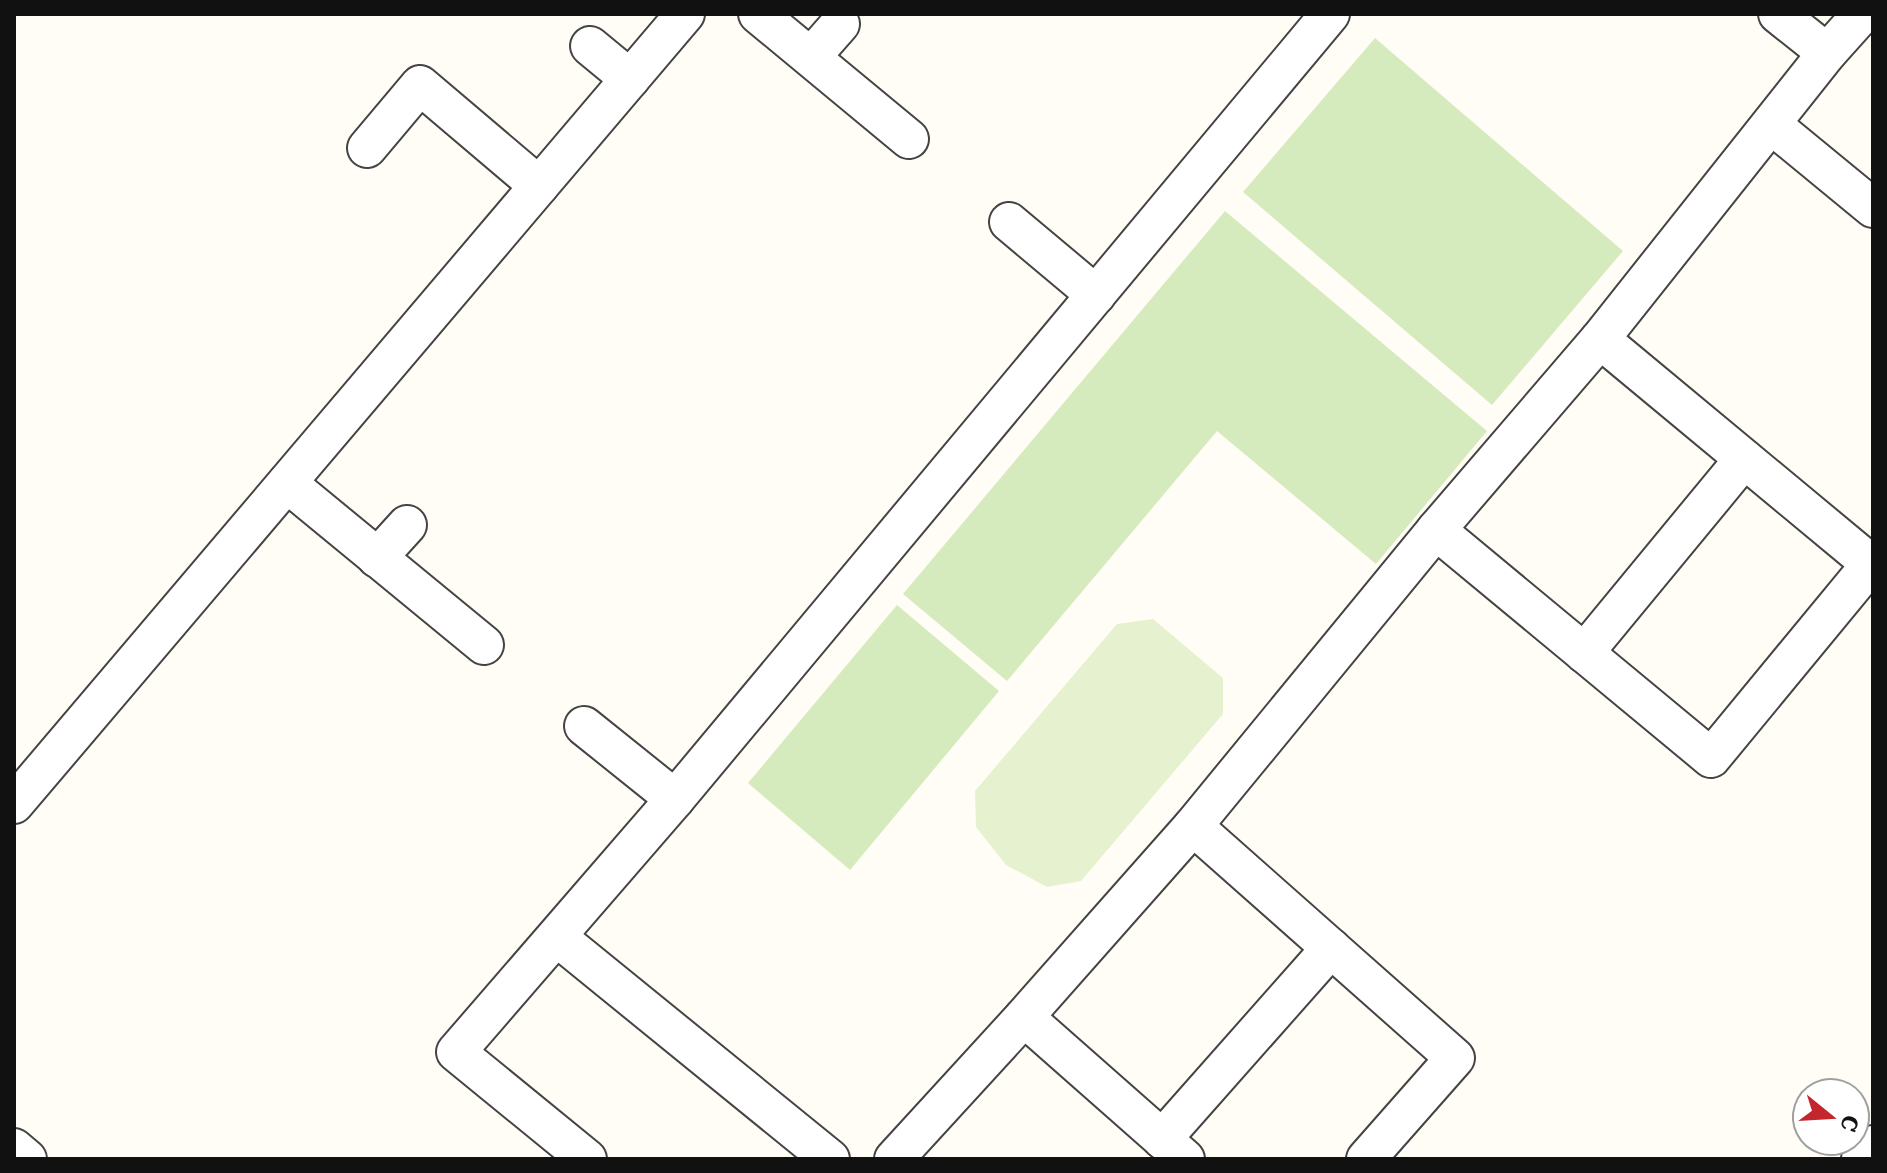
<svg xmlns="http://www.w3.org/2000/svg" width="1887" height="1173" font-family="'Roboto Serif',serif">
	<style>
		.green { fill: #d5ebbd }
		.pitch { fill: #e6f2cf }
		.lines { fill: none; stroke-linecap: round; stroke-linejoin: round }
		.lane-casing { stroke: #444; stroke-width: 42 }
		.lane { stroke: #fff; stroke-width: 38 }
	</style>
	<rect width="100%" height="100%" fill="#fffdf5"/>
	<!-- green -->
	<g class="green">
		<path d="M 1375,38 L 1623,251 L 1492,405 L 1243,192 Z"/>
		<path d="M 1225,211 L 1487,431 L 1376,564 L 1217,431 L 1007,681 L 903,594 Z"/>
		<path d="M 897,605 L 999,691 L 850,870 L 748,783 Z"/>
	</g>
	<!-- pitch -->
	<path class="pitch" d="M 1153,619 L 1223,678 L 1223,714 L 1081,881 L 1047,887 L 1006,865 L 976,827 L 975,791 L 1117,624 Z"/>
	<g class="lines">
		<defs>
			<g id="lane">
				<path d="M 758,14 L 909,139"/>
				<path d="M 1778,14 L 1827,53"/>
				<path d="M 590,46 L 630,79"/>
				<path d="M 811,57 L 840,24"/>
				<path d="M 1772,125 L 1873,208"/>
				<path d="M 367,148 L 420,85 L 539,186"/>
				<path d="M 1009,222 L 1096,295"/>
				<path d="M 287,483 L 484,645"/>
				<path d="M 1436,530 L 1711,758 L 1871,564 L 1600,339"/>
				<path d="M 377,558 L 407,525"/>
				<path d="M 1584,653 L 1744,459"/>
				<path d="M 584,726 L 675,799"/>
				<path d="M 14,804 L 685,14"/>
				<path d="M 1193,826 L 1455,1058 L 1366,1159"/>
				<path d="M 557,937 L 830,1159"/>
				<path d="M 1024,1017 L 1185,1159"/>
				<path d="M 1162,1139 L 1331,948"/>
				<path d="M 14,1148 L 27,1159"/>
				<path d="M 587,1159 L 456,1052 L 675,799 L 1330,14"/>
				<path d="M 894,1159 L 1024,1017 L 1193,826 L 1436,530 L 1600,339 L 1827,53 L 1862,14"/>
				<path d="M 1861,1159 L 1873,1145"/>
			</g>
		</defs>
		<!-- lane casing -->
		<use href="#lane" class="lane-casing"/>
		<!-- lane -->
		<use href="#lane" class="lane"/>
	</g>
	<!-- border -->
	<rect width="1887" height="1173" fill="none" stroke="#111111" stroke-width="32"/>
	<!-- north arrow -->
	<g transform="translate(1831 1117) rotate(108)"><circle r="38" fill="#ffffff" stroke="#a0a0a0" stroke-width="2"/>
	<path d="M0-6L14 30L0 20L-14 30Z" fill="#c4262e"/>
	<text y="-12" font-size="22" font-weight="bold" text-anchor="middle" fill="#111111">С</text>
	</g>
</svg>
